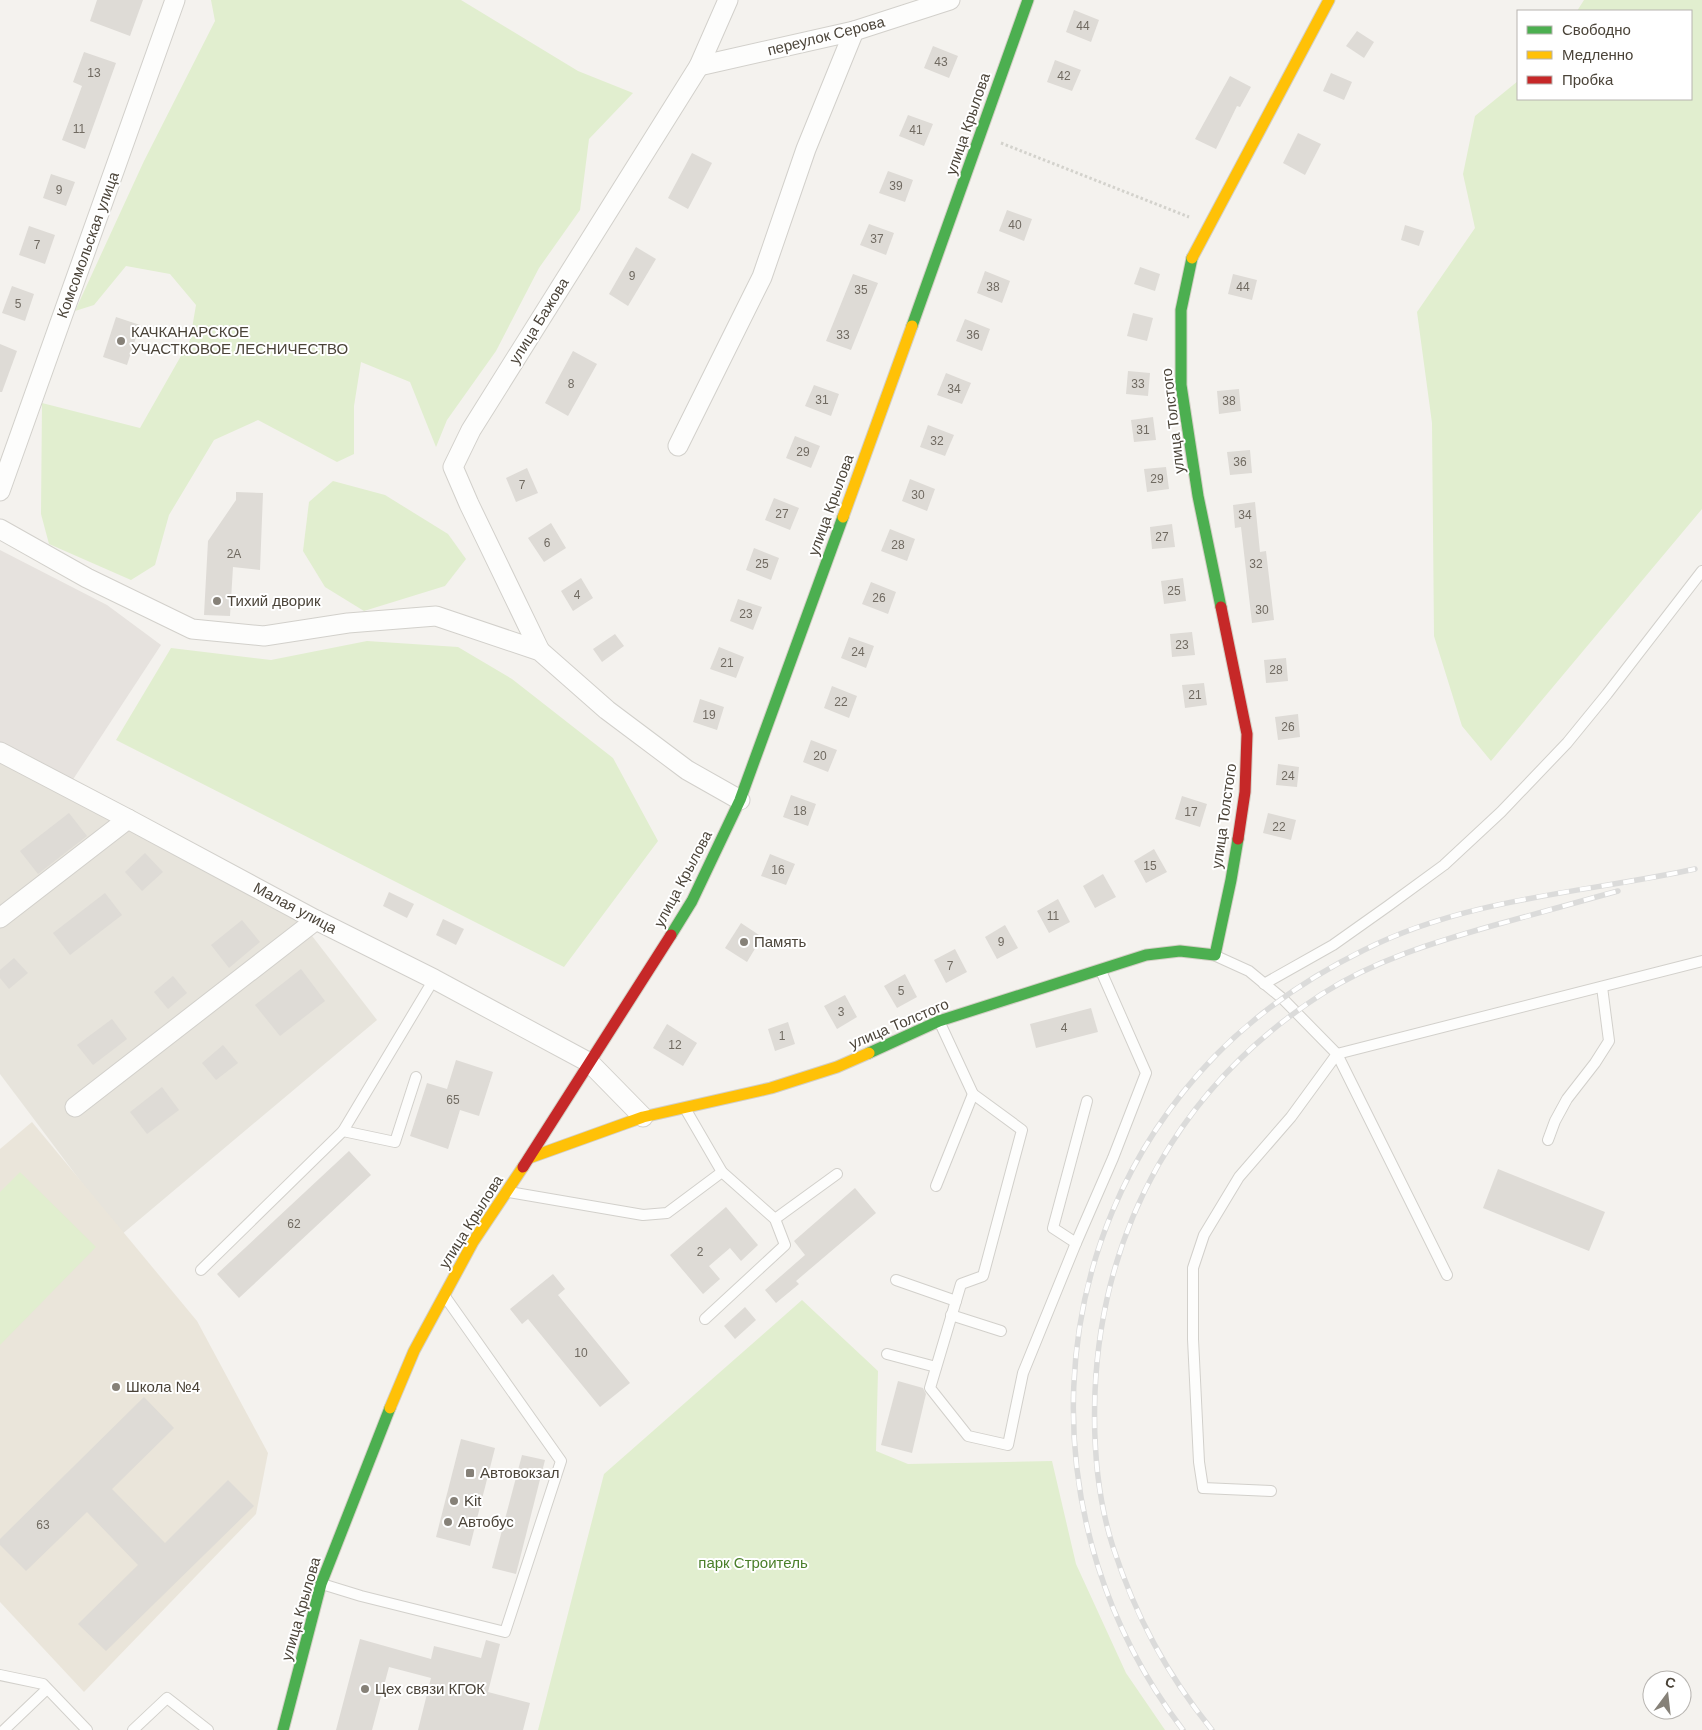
<svg xmlns="http://www.w3.org/2000/svg" width="1702" height="1730" font-family="Helvetica,sans-serif">
	<style>
		.residential { fill: #e7e4dc }
		.industrial { fill: #e6e2de }
		.education { fill: #eae5da }
		.green { fill: #e1eecf }
		.building { fill: #dedbd6 }
		.lines { fill: none; stroke-linecap: round; stroke-linejoin: round }
		.lane-casing { stroke: #d2d0cb; stroke-width: 12 }
		.street-casing { stroke: #d2d0cb; stroke-width: 21 }
		.fast-casing { stroke: #d3cfc5; stroke-width: 13 }
		.slow-casing { stroke: #d3cfc5; stroke-width: 13 }
		.jam-casing { stroke: #d3cfc5; stroke-width: 13 }
		.path { stroke: #d3d2cc; stroke-width: 3; stroke-dasharray: 2.5 2.5; stroke-linecap: butt }
		.lane { stroke: #fdfdfc; stroke-width: 10 }
		.street { stroke: #fdfdfc; stroke-width: 19 }
		.fast { stroke: #4caf50; stroke-width: 11 }
		.slow { stroke: #ffc107; stroke-width: 11 }
		.jam { stroke: #c62828; stroke-width: 11 }
		.rail-casing { stroke: #dbdbda; stroke-width: 5.5 }
		.rail { stroke: #fff; stroke-width: 4; stroke-dasharray: 11; stroke-linecap: butt }
		.poi-dot { fill: #868178; stroke: #fff; stroke-width: 2 }
		.labels { text-anchor: middle; stroke-width: 4; stroke-linejoin: round; paint-order: stroke }
		.number-label { font-size: 12px; fill: #706a61 }
		.street-label { font-size: 15px; fill: #4b4439; stroke: #fff }
		.poi-label { font-size: 15px; fill: #4b4439; stroke: #fff; text-anchor: start }
		.park-label { font-size: 15px; fill: #4a7f2a; stroke: #fff }
	</style>
	<rect width="100%" height="100%" fill="#f4f2ee"/>
	<!-- residential -->
	<path class="residential" d="M 0,763 L 299,919 L 377,1020 L 121,1235 L 0,1074 Z"/>
	<!-- industrial -->
	<path class="industrial" d="M 0,550 L 107,605 L 161,645 L 72,781 L 0,744 Z"/>
	<!-- education -->
	<path class="education" d="M 32,1122 L 197,1321 L 268,1453 L 256,1514 L 84,1692 L 0,1602 L 0,1149 Z"/>
	<!-- green -->
	<g class="green">
		<path d="M 211,0 L 461,0 L 578,71 L 633,93 L 589,139 L 580,210 L 539,268 L 496,351 L 447,420 L 436,447 L 410,382 L 361,362 L 354,406 L 354,454 L 337,462 L 258,420 L 214,440 L 169,515 L 155,565 L 131,580 L 49,544 L 41,514 L 42,403 L 140,428 L 190,340 L 196,305 L 170,274 L 126,266 L 94,305 L 75,311 L 144,161 L 215,21 Z"/>
		<path d="M 1584,0 L 1702,0 L 1702,509 L 1491,761 L 1462,726 L 1434,636 L 1432,423 L 1417,312 L 1475,228 L 1463,174 L 1475,116 L 1518,81 L 1518,99 L 1691,99 L 1691,11 L 1577,11 Z"/>
		<path d="M 333,481 L 385,495 L 448,534 L 466,559 L 445,586 L 364,611 L 325,587 L 303,551 L 309,502 Z"/>
		<path d="M 367,641 L 458,647 L 512,679 L 613,758 L 658,841 L 564,967 L 116,740 L 171,648 L 271,660 Z"/>
		<path d="M 20,1172 L 96,1247 L 0,1345 L 0,1192 Z"/>
		<path d="M 802,1300 L 878,1371 L 876,1451 L 908,1464 L 1052,1461 L 1076,1564 L 1126,1673 L 1165,1730 L 538,1730 L 604,1474 Z"/>
	</g>
	<!-- building -->
	<g class="building">
		<path d="M 97,0 L 143,0 L 130,36 L 90,21 Z"/>
		<path d="M 1074,10 L 1099,20 L 1091,42 L 1066,32 Z"/>
		<path d="M 1357,31 L 1374,42 L 1364,58 L 1346,46 Z"/>
		<path d="M 933,46 L 958,56 L 949,78 L 924,68 Z"/>
		<path d="M 84,52 L 116,63 L 85,149 L 62,140 L 82,86 L 73,82 Z"/>
		<path d="M 1055,60 L 1081,70 L 1072,91 L 1047,82 Z"/>
		<path d="M 1331,73 L 1352,82 L 1344,100 L 1323,91 Z"/>
		<path d="M 1230,76 L 1251,87 L 1240,107 L 1237,106 L 1216,149 L 1195,139 Z"/>
		<path d="M 908,115 L 933,124 L 924,146 L 899,136 Z"/>
		<path d="M 1298,133 L 1321,144 L 1305,175 L 1283,163 Z"/>
		<path d="M 692,153 L 712,163 L 688,209 L 668,198 Z"/>
		<path d="M 888,171 L 913,180 L 905,202 L 879,193 Z"/>
		<path d="M 51,174 L 75,182 L 66,206 L 43,198 Z"/>
		<path d="M 1007,210 L 1032,219 L 1024,241 L 999,231 Z"/>
		<path d="M 869,224 L 894,233 L 886,255 L 860,245 Z"/>
		<path d="M 1405,225 L 1424,231 L 1419,246 L 1401,240 Z"/>
		<path d="M 29,226 L 55,235 L 45,264 L 19,255 Z"/>
		<path d="M 636,247 L 656,259 L 628,306 L 609,294 Z"/>
		<path d="M 1140,267 L 1160,274 L 1155,291 L 1134,284 Z"/>
		<path d="M 985,271 L 1010,281 L 1002,303 L 977,293 Z"/>
		<path d="M 853,274 L 878,283 L 851,350 L 826,341 Z"/>
		<path d="M 1233,274 L 1257,280 L 1252,300 L 1228,294 Z"/>
		<path d="M 12,286 L 34,294 L 25,321 L 2,313 Z"/>
		<path d="M 1133,313 L 1153,318 L 1147,341 L 1127,336 Z"/>
		<path d="M 116,317 L 140,325 L 127,365 L 103,357 Z"/>
		<path d="M 965,319 L 990,329 L 982,351 L 956,341 Z"/>
		<path d="M 0,344 L 17,351 L 2,392 L 0,392 Z"/>
		<path d="M 573,351 L 597,364 L 568,416 L 545,403 Z"/>
		<path d="M 1128,371 L 1150,373 L 1148,396 L 1126,394 Z"/>
		<path d="M 946,373 L 971,383 L 962,404 L 937,395 Z"/>
		<path d="M 814,385 L 839,394 L 831,416 L 805,406 Z"/>
		<path d="M 1239,389 L 1241,411 L 1219,414 L 1217,391 Z"/>
		<path d="M 1153,417 L 1156,440 L 1134,442 L 1131,420 Z"/>
		<path d="M 928,425 L 954,435 L 945,456 L 920,447 Z"/>
		<path d="M 795,436 L 820,446 L 811,468 L 786,458 Z"/>
		<path d="M 1250,450 L 1252,473 L 1230,475 L 1227,452 Z"/>
		<path d="M 1166,467 L 1169,489 L 1147,492 L 1144,469 Z"/>
		<path d="M 527,468 L 538,493 L 516,502 L 506,478 Z"/>
		<path d="M 910,479 L 935,489 L 927,511 L 902,501 Z"/>
		<path d="M 236,492 L 263,493 L 260,570 L 233,567 L 230,616 L 204,615 L 208,541 L 236,500 Z"/>
		<path d="M 774,498 L 799,508 L 790,530 L 765,520 Z"/>
		<path d="M 1255,502 L 1260,552 L 1266,551 L 1274,620 L 1252,623 L 1241,527 L 1235,528 L 1233,505 Z"/>
		<path d="M 551,523 L 566,548 L 544,562 L 528,538 Z"/>
		<path d="M 1172,524 L 1175,547 L 1152,549 L 1150,527 Z"/>
		<path d="M 890,529 L 915,539 L 907,561 L 881,551 Z"/>
		<path d="M 754,548 L 779,558 L 771,580 L 746,570 Z"/>
		<path d="M 581,578 L 593,598 L 573,611 L 561,591 Z"/>
		<path d="M 1183,578 L 1186,601 L 1164,604 L 1161,581 Z"/>
		<path d="M 871,582 L 896,592 L 888,614 L 862,604 Z"/>
		<path d="M 738,599 L 762,607 L 753,630 L 730,621 Z"/>
		<path d="M 1192,632 L 1195,655 L 1172,657 L 1170,634 Z"/>
		<path d="M 615,634 L 624,646 L 602,662 L 593,649 Z"/>
		<path d="M 849,637 L 874,646 L 866,668 L 841,658 Z"/>
		<path d="M 719,647 L 744,657 L 736,678 L 710,669 Z"/>
		<path d="M 1286,658 L 1288,681 L 1266,683 L 1264,660 Z"/>
		<path d="M 1204,683 L 1207,705 L 1185,708 L 1182,685 Z"/>
		<path d="M 832,686 L 857,696 L 849,718 L 824,708 Z"/>
		<path d="M 700,699 L 724,707 L 717,730 L 693,722 Z"/>
		<path d="M 1298,714 L 1300,737 L 1278,740 L 1275,717 Z"/>
		<path d="M 811,740 L 837,750 L 828,772 L 803,762 Z"/>
		<path d="M 1278,764 L 1299,767 L 1297,787 L 1276,785 Z"/>
		<path d="M 791,795 L 816,804 L 808,826 L 783,817 Z"/>
		<path d="M 1182,796 L 1207,804 L 1200,827 L 1175,819 Z"/>
		<path d="M 69,813 L 87,836 L 38,874 L 20,851 Z"/>
		<path d="M 1268,813 L 1296,820 L 1291,840 L 1263,833 Z"/>
		<path d="M 1154,849 L 1167,872 L 1146,883 L 1134,861 Z"/>
		<path d="M 145,853 L 163,872 L 142,891 L 125,872 Z"/>
		<path d="M 770,854 L 795,864 L 786,885 L 761,876 Z"/>
		<path d="M 1103,874 L 1116,897 L 1095,908 L 1083,886 Z"/>
		<path d="M 389,892 L 414,904 L 407,918 L 383,906 Z"/>
		<path d="M 105,893 L 122,915 L 70,955 L 53,933 Z"/>
		<path d="M 1058,899 L 1070,922 L 1049,933 L 1037,911 Z"/>
		<path d="M 443,919 L 464,929 L 456,945 L 436,935 Z"/>
		<path d="M 242,920 L 260,942 L 229,968 L 211,945 Z"/>
		<path d="M 741,923 L 762,937 L 747,962 L 725,948 Z"/>
		<path d="M 1005,925 L 1018,948 L 997,959 L 985,937 Z"/>
		<path d="M 955,949 L 967,972 L 946,983 L 934,960 Z"/>
		<path d="M 14,958 L 28,973 L 9,989 L 0,978 L 0,970 Z"/>
		<path d="M 301,969 L 325,1001 L 280,1036 L 255,1005 Z"/>
		<path d="M 905,974 L 917,997 L 897,1008 L 884,986 Z"/>
		<path d="M 173,976 L 187,993 L 168,1009 L 154,992 Z"/>
		<path d="M 845,995 L 857,1017 L 837,1029 L 824,1006 Z"/>
		<path d="M 1091,1008 L 1098,1032 L 1036,1048 L 1030,1024 Z"/>
		<path d="M 112,1019 L 127,1039 L 93,1065 L 77,1045 Z"/>
		<path d="M 788,1022 L 795,1044 L 775,1051 L 768,1029 Z"/>
		<path d="M 667,1024 L 697,1043 L 683,1066 L 653,1048 Z"/>
		<path d="M 223,1045 L 238,1063 L 216,1080 L 202,1063 Z"/>
		<path d="M 456,1060 L 493,1072 L 479,1116 L 460,1110 L 448,1149 L 410,1136 L 427,1083 L 447,1089 Z"/>
		<path d="M 162,1087 L 179,1110 L 147,1134 L 130,1112 Z"/>
		<path d="M 349,1151 L 371,1175 L 239,1298 L 217,1274 Z"/>
		<path d="M 1498,1169 L 1605,1212 L 1589,1251 L 1483,1208 Z"/>
		<path d="M 855,1188 L 876,1213 L 796,1281 L 799,1284 L 776,1303 L 765,1290 L 805,1255 L 794,1241 Z"/>
		<path d="M 726,1207 L 758,1245 L 741,1261 L 730,1248 L 709,1266 L 720,1279 L 703,1294 L 670,1255 Z"/>
		<path d="M 553,1274 L 565,1289 L 558,1295 L 630,1383 L 600,1407 L 528,1319 L 522,1324 L 510,1309 Z"/>
		<path d="M 745,1307 L 756,1320 L 735,1339 L 724,1326 Z"/>
		<path d="M 898,1381 L 923,1388 L 926,1394 L 912,1453 L 881,1445 Z"/>
		<path d="M 144,1397 L 174,1428 L 112,1489 L 165,1543 L 228,1480 L 254,1506 L 106,1651 L 78,1624 L 138,1565 L 87,1512 L 26,1571 L 0,1545 L 0,1539 Z"/>
		<path d="M 461,1439 L 495,1448 L 470,1546 L 436,1537 Z"/>
		<path d="M 522,1455 L 545,1460 L 516,1574 L 492,1568 Z"/>
		<path d="M 360,1639 L 431,1659 L 434,1646 L 481,1658 L 486,1640 L 500,1644 L 488,1692 L 530,1703 L 523,1730 L 418,1730 L 431,1678 L 389,1667 L 372,1730 L 336,1730 Z"/>
	</g>
	<g class="lines">
		<defs>
			<g id="lane">
				<path d="M 1216,956 L 1249,971 L 1283,999 L 1337,1054 L 1447,1275"/>
				<path d="M 1264,984 L 1333,945 L 1388,906 L 1444,865 L 1501,812 L 1567,743 L 1607,694 L 1702,571"/>
				<path d="M 940,1023 L 973,1094 L 1022,1130 L 983,1276 L 961,1284 L 930,1388 L 968,1436 L 1008,1445 L 1023,1373 L 1076,1243 L 1113,1158 L 1146,1073 L 1101,971"/>
				<path d="M 686,1110 L 722,1172 L 775,1219 L 785,1245 L 705,1319"/>
				<path d="M 343,1131 L 395,1142 L 416,1077"/>
				<path d="M 1548,1140 L 1555,1121 L 1567,1099 L 1595,1063 L 1609,1041 L 1602,987"/>
				<path d="M 936,1186 L 973,1094"/>
				<path d="M 509,1192 L 643,1215 L 667,1213 L 722,1172"/>
				<path d="M 775,1219 L 837,1174"/>
				<path d="M 1076,1243 L 1053,1228 L 1087,1101"/>
				<path d="M 201,1270 L 343,1131 L 434,979"/>
				<path d="M 896,1280 L 956,1301"/>
				<path d="M 951,1315 L 1001,1331"/>
				<path d="M 887,1354 L 936,1367"/>
				<path d="M 1271,1491 L 1203,1488 L 1199,1462 L 1193,1339 L 1193,1268 L 1204,1235 L 1239,1177 L 1291,1117 L 1337,1054 L 1702,961"/>
				<path d="M 322,1584 L 361,1596 L 505,1632 L 561,1461 L 446,1298"/>
				<path d="M 0,1675 L 43,1684 L 87,1730"/>
				<path d="M 4,1730 L 47,1689"/>
				<path d="M 133,1730 L 167,1698 L 208,1730"/>
			</g>
			<g id="street">
				<path d="M 699,66 L 854,31 L 950,0"/>
				<path d="M 678,446 L 762,277 L 806,149 L 854,31"/>
				<path d="M 0,491 L 175,0"/>
				<path d="M 0,529 L 87,578 L 192,629 L 264,636 L 348,623 L 436,616 L 540,651 L 607,710 L 687,770 L 740,800"/>
				<path d="M 540,651 L 469,504 L 453,467 L 471,430 L 699,66 L 728,0"/>
				<path d="M 0,752 L 128,819 L 316,920 L 434,979 L 590,1063 L 643,1117"/>
				<path d="M 0,918 L 128,819"/>
				<path d="M 75,1107 L 316,920"/>
			</g>
			<g id="fast">
				<path d="M 1192,258 L 1181,310 L 1181,385 L 1198,496 L 1221,607"/>
				<path d="M 912,326 L 1028,0"/>
				<path d="M 671,935 L 692,901 L 740,800 L 843,517"/>
				<path d="M 869,1053 L 939,1021 L 1146,955 L 1180,951 L 1215,955 L 1231,880 L 1238,839"/>
				<path d="M 283,1730 L 321,1584 L 390,1408"/>
			</g>
			<g id="slow">
				<path d="M 1192,258 L 1329,0"/>
				<path d="M 843,517 L 912,326"/>
				<path d="M 529,1158 L 643,1117 L 771,1088 L 837,1067 L 869,1053"/>
				<path d="M 390,1408 L 414,1351 L 473,1242 L 523,1167"/>
			</g>
			<g id="jam">
				<path d="M 1221,607 L 1247,734 L 1245,792 L 1238,839"/>
				<path d="M 523,1167 L 671,935"/>
			</g>
		</defs>
		<!-- lane casing -->
		<use href="#lane" class="lane-casing"/>
		<!-- street casing -->
		<use href="#street" class="street-casing"/>
		<!-- fast casing -->
		<use href="#fast" class="fast-casing"/>
		<!-- slow casing -->
		<use href="#slow" class="slow-casing"/>
		<!-- jam casing -->
		<use href="#jam" class="jam-casing"/>
		<!-- path -->
		<path class="path" d="M 1001,143 L 1189,217"/>
		<!-- lane -->
		<use href="#lane" class="lane"/>
		<!-- street -->
		<use href="#street" class="street"/>
		<!-- fast -->
		<use href="#fast" class="fast"/>
		<!-- slow -->
		<use href="#slow" class="slow"/>
		<!-- jam -->
		<use href="#jam" class="jam"/>
		<defs>
			<g id="rail">
				<path d="M 1183,1730 C 1029,1528 1035,1242 1215,1056 C 1257,1013 1309,977 1364,950 C 1467,898 1584,893 1695,869"/>
				<path d="M 1212,1730 C 1166,1673 1136,1617 1113,1547 C 1097,1497 1093,1444 1095,1392 C 1102,1226 1182,1084 1322,994 C 1375,960 1435,942 1495,925 C 1536,914 1577,902 1618,891"/>
			</g>
		</defs>
		<!-- rail casing -->
		<use href="#rail" class="rail-casing"/>
		<!-- rail -->
		<use href="#rail" class="rail"/>
	</g>
	<!-- markers -->
	<g class="poi-dot">
		<circle cx="121" cy="341" r="5"/>
		<circle cx="217" cy="601" r="5"/>
		<circle cx="744" cy="942" r="5"/>
		<circle cx="116" cy="1387" r="5"/>
		<rect x="465" y="1468" width="10" height="10" rx="2.5"/>
		<circle cx="454" cy="1501" r="5"/>
		<circle cx="448" cy="1522" r="5"/>
		<circle cx="365" cy="1689" r="5"/>
	</g>
	<g class="labels">
		<!-- number labels -->
		<g class="number-label">
			<text x="1083" y="30">44</text>
			<text x="941" y="66">43</text>
			<text x="94" y="77">13</text>
			<text x="1064" y="80">42</text>
			<text x="79" y="133">11</text>
			<text x="916" y="134">41</text>
			<text x="896" y="190">39</text>
			<text x="59" y="194">9</text>
			<text x="1015" y="229">40</text>
			<text x="877" y="243">37</text>
			<text x="37" y="249">7</text>
			<text x="632" y="280">9</text>
			<text x="993" y="291">38</text>
			<text x="1243" y="291">44</text>
			<text x="861" y="294">35</text>
			<text x="18" y="308">5</text>
			<text x="843" y="339">33</text>
			<text x="973" y="339">36</text>
			<text x="571" y="388">8</text>
			<text x="1138" y="388">33</text>
			<text x="954" y="393">34</text>
			<text x="822" y="404">31</text>
			<text x="1229" y="405">38</text>
			<text x="1143" y="434">31</text>
			<text x="937" y="445">32</text>
			<text x="803" y="456">29</text>
			<text x="1240" y="466">36</text>
			<text x="1157" y="483">29</text>
			<text x="522" y="489">7</text>
			<text x="918" y="499">30</text>
			<text x="782" y="518">27</text>
			<text x="1245" y="519">34</text>
			<text x="1162" y="541">27</text>
			<text x="547" y="547">6</text>
			<text x="898" y="549">28</text>
			<text x="234" y="558">2А</text>
			<text x="762" y="568">25</text>
			<text x="1256" y="568">32</text>
			<text x="1174" y="595">25</text>
			<text x="577" y="599">4</text>
			<text x="879" y="602">26</text>
			<text x="1262" y="614">30</text>
			<text x="746" y="618">23</text>
			<text x="1182" y="649">23</text>
			<text x="858" y="656">24</text>
			<text x="727" y="667">21</text>
			<text x="1276" y="674">28</text>
			<text x="1195" y="699">21</text>
			<text x="841" y="706">22</text>
			<text x="709" y="719">19</text>
			<text x="1288" y="731">26</text>
			<text x="820" y="760">20</text>
			<text x="1288" y="780">24</text>
			<text x="800" y="815">18</text>
			<text x="1191" y="816">17</text>
			<text x="1279" y="831">22</text>
			<text x="1150" y="870">15</text>
			<text x="778" y="874">16</text>
			<text x="1053" y="920">11</text>
			<text x="1001" y="946">9</text>
			<text x="950" y="970">7</text>
			<text x="901" y="995">5</text>
			<text x="841" y="1016">3</text>
			<text x="1064" y="1032">4</text>
			<text x="782" y="1040">1</text>
			<text x="675" y="1049">12</text>
			<text x="453" y="1104">65</text>
			<text x="294" y="1228">62</text>
			<text x="700" y="1256">2</text>
			<text x="581" y="1357">10</text>
			<text x="43" y="1529">63</text>
		</g>
		<!-- street labels -->
		<g class="street-label">
			<text transform="translate(826 36) rotate(-14)" y="5">переулок Серова</text>
			<text transform="translate(968 124) rotate(-71)" y="5">улица Крылова</text>
			<text transform="translate(88 245) rotate(-70)" y="5">Комсомольская улица</text>
			<text transform="translate(539 321) rotate(-58)" y="5">улица Бажова</text>
			<text transform="translate(1173 421) rotate(-97)" y="5">улица Толстого</text>
			<text transform="translate(831 505) rotate(-70)" y="5">улица Крылова</text>
			<text transform="translate(1224 816) rotate(-82)" y="5">улица Толстого</text>
			<text transform="translate(683 879) rotate(-62)" y="5">улица Крылова</text>
			<text transform="translate(295 908) rotate(28)" y="5">Малая улица</text>
			<text transform="translate(899 1024) rotate(-23)" y="5">улица Толстого</text>
			<text transform="translate(471 1222) rotate(-58)" y="5">улица Крылова</text>
			<text transform="translate(301 1609) rotate(-74)" y="5">улица Крылова</text>
		</g>
		<!-- poi labels -->
		<g class="poi-label">
			<text x="131" y="337">КАЧКАНАРСКОЕ<tspan x="131" dy="17">УЧАСТКОВОЕ ЛЕСНИЧЕСТВО</tspan></text>
			<text x="227" y="606">Тихий дворик</text>
			<text x="754" y="947">Память</text>
			<text x="126" y="1392">Школа №4</text>
			<text x="480" y="1478">Автовокзал</text>
			<text x="464" y="1506">Kit</text>
			<text x="458" y="1527">Автобус</text>
			<text x="375" y="1694">Цех связи КГОК</text>
		</g>
		<!-- park labels -->
		<g class="park-label">
			<text x="753" y="1568">парк Строитель</text>
		</g>
	</g>
	<!-- legend -->
	<rect x="1517" y="10" width="175" height="90" fill="#ffffff" stroke="#b7b4b0"/>
	<rect x="1527" y="26" width="25" height="8" fill="#4caf50" stroke="#b7b4b0"/>
	<text x="1562" y="35" font-size="15" fill="#4b4439">Свободно</text>
	<rect x="1527" y="51" width="25" height="8" fill="#ffc107" stroke="#b7b4b0"/>
	<text x="1562" y="60" font-size="15" fill="#4b4439">Медленно</text>
	<rect x="1527" y="76" width="25" height="8" fill="#c62828" stroke="#b7b4b0"/>
	<text x="1562" y="85" font-size="15" fill="#4b4439">Пробка</text>
	<!-- north arrow -->
	<g transform="translate(1667 1695) rotate(15)"><circle r="24" fill="#ffffff" stroke="#b7b4b0"/>
	<path d="M0-4L9 19L0 12L-9 19Z" fill="#868178"/>
	<text y="-8" font-size="14" font-weight="bold" text-anchor="middle" fill="#4b4439">С</text>
	</g>
</svg>
